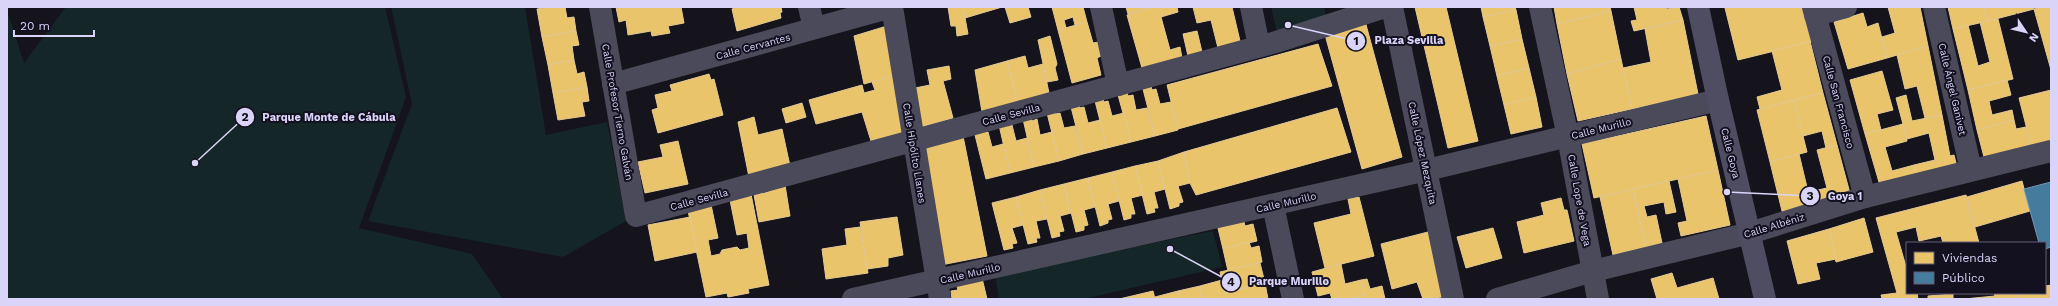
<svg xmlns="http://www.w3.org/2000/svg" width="2058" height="306" font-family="'Work Sans',sans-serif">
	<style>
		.green { fill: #142627 }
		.homes { fill: #e9c46a; stroke: #e4c995 }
		.public { fill: #457b9d; stroke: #7296b9 }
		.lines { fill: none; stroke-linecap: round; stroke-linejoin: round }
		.street { stroke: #4b4a5b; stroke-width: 22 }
		.secondary { stroke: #4f4d62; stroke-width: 22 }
		.labels { text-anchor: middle; stroke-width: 4; stroke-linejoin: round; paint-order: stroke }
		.street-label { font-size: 10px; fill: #dad4f9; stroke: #13101f }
		.leader { fill: none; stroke: #dad4f9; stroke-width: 1.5 }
		.callout-dot { fill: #dad4f9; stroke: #13101f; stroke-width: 1.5 }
		.mark-label { font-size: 12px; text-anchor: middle; font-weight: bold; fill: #111 }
		.callout-label { font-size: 11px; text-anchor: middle; font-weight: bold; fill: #dad4f9; stroke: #13101f; stroke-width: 4; stroke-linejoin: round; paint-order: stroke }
	</style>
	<rect width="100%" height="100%" fill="#15141c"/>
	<!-- green -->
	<g class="green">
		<path d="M 66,7 L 385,7 L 406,97 L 359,228 L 472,254 L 503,299 L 7,299 L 7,10 L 24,63 Z"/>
		<path d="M 391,7 L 525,7 L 546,135 L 607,122 L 626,221 L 563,257 L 368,221 L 412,104 Z"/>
		<path d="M 1271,7 L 1324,7 L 1327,19 L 1277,32 Z"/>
		<path d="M 1213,231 L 1222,267 L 1084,299 L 999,299 L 995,275 Z"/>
	</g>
	<!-- homes -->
	<g class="homes">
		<path d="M 550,7 L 565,7 L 567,18 L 574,17 L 576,31 L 542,37 L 537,9 Z"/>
		<path d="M 616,7 L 681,7 L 684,23 L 668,26 L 670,33 L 652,36 L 651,31 L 628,35 L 626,20 L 619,22 Z"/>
		<path d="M 738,7 L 781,7 L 782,12 L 780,13 L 781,18 L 737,31 L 732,9 Z"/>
		<path d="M 948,7 L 963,7 L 968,34 L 957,36 L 956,26 L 951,26 Z"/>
		<path d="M 963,7 L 1002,7 L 965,18 Z"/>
		<path d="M 1005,7 L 1028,7 L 1031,17 L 1010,23 Z"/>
		<path d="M 1052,7 L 1083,7 L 1087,22 L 1075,25 L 1073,17 L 1064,20 L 1066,28 L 1058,30 Z"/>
		<path d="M 1126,7 L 1154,7 L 1128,14 Z"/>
		<path d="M 1154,7 L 1177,7 L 1178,12 L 1161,17 L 1170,50 L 1180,47 L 1182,58 L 1142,68 L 1127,15 Z"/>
		<path d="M 1193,7 L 1232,7 L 1240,41 L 1218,48 L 1211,20 L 1197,23 Z"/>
		<path d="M 1415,7 L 1446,7 L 1478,141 L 1448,148 Z"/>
		<path d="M 1481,7 L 1515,7 L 1516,10 L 1483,17 Z"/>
		<path d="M 1554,7 L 1610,7 L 1611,11 L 1557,24 Z"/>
		<path d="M 1634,7 L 1666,7 L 1667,9 L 1679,7 L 1683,20 L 1634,31 L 1631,21 L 1637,20 Z"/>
		<path d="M 1731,7 L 1807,7 L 1815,41 L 1738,60 L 1725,8 Z"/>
		<path d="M 1888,7 L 1920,7 L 1928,46 L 1887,58 L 1882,37 L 1895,33 Z"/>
		<path d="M 1948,7 L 1984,7 L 1988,21 L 1953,29 Z"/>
		<path d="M 1984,7 L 2033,7 L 2034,9 L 1988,21 Z"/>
		<path d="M 2043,7 L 2051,7 L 2051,70 L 2034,9 Z"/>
		<path d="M 1516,10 L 1522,39 L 1490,46 L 1483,17 Z"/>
		<path d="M 1611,11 L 1621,59 L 1567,74 L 1557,24 Z"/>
		<path d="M 1863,13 L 1867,27 L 1878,23 L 1887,58 L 1848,69 L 1834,22 Z"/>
		<path d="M 1998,19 L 2013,79 L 1968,90 L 1953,29 L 1968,25 L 1978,66 L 1990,62 L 1980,22 Z"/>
		<path d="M 1683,20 L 1698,94 L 1632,109 L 1623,68 L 1651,62 L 1645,29 Z"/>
		<path d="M 1365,21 L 1402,157 L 1362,169 L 1324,31 Z"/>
		<path d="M 1087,22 L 1093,43 L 1104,41 L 1107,53 L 1097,58 L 1101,75 L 1072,83 L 1058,30 Z"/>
		<path d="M 887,26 L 896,75 L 864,84 L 854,36 Z"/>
		<path d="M 576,31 L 579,45 L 572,46 L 574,60 L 548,65 L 542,37 Z"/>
		<path d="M 1197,31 L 1202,52 L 1188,56 L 1183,34 Z"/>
		<path d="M 1050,36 L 1057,64 L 1055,68 L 1058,80 L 1047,82 L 1038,40 Z"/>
		<path d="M 1522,39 L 1529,68 L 1497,76 L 1490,46 Z"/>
		<path d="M 1810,41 L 1823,93 L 1760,109 L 1757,97 L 1782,90 L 1772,51 Z"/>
		<path d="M 1318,44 L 1332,86 L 1178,129 L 1167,85 Z"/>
		<path d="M 1928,46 L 1942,115 L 1925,118 L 1917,86 L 1905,89 L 1897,55 Z"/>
		<path d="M 1025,56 L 1028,68 L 1043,64 L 1049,93 L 1018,102 L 1007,61 Z"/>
		<path d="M 1621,59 L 1632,109 L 1578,121 L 1567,74 Z"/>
		<path d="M 574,60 L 577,74 L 584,72 L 587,87 L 553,93 L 548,65 Z"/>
		<path d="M 1007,61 L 1018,102 L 982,112 L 975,70 Z"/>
		<path d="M 949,66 L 951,79 L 943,81 L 953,118 L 918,128 L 910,89 L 930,85 L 927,70 Z"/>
		<path d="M 1529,68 L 1536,97 L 1504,105 L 1497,76 Z"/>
		<path d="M 1882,71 L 1893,110 L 1877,114 L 1881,130 L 1865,134 L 1850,80 Z"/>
		<path d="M 709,74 L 711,80 L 714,79 L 723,115 L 658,133 L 652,110 L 658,108 L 655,95 L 672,91 L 670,85 Z"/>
		<path d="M 896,75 L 905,132 L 871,141 L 862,112 L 816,124 L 809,100 L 862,85 L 864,93 L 875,90 L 872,82 Z"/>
		<path d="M 2007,80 L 2011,95 L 1989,101 L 1992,115 L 2012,110 L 2014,120 L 1977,130 L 1968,90 Z"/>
		<path d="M 1151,86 L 1152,90 L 1156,89 L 1160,104 L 1171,102 L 1178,130 L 1155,136 L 1143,89 Z"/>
		<path d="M 587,87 L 589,101 L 582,102 L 585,116 L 558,120 L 553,93 Z"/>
		<path d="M 2051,90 L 2051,143 L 2032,149 L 2019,98 Z"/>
		<path d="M 1127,92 L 1128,96 L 1133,95 L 1136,110 L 1147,108 L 1155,136 L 1131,142 L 1118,95 Z"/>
		<path d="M 1823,93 L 1837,145 L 1826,148 L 1822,131 L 1803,136 L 1794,100 Z"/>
		<path d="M 1906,95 L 1912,121 L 1942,115 L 1950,156 L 1954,155 L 1957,167 L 1917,180 L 1914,165 L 1935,160 L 1929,133 L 1907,139 L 1896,98 Z"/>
		<path d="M 1536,97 L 1542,127 L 1511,134 L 1504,105 Z"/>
		<path d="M 1103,99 L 1104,102 L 1108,101 L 1112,116 L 1124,113 L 1131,142 L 1107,148 L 1095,101 Z"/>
		<path d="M 1794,100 L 1807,152 L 1770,162 L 1757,110 Z"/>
		<path d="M 802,103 L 806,117 L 786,123 L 782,109 Z"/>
		<path d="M 1079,105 L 1080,108 L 1084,107 L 1088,123 L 1100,120 L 1107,148 L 1083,154 L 1071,107 Z"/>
		<path d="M 1337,108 L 1351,152 L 1196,195 L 1190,183 L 1184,152 Z"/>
		<path d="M 1055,111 L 1056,114 L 1060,113 L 1064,128 L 1075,126 L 1083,154 L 1059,161 L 1047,113 Z"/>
		<path d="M 1706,116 L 1718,170 L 1594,198 L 1582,144 Z"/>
		<path d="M 754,117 L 758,135 L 782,129 L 790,166 L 749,177 L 738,122 Z"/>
		<path d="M 1031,117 L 1032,121 L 1037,119 L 1040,135 L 1052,132 L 1059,161 L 1034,167 L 1023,119 Z"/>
		<path d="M 2014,120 L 2016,129 L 2026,127 L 2032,149 L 1985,161 L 1977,130 Z"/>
		<path d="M 1007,123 L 1008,127 L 1012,125 L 1016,141 L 1027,138 L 1034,167 L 1010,173 L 999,125 Z"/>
		<path d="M 1903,124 L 1907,141 L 1885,147 L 1892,171 L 1914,165 L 1917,180 L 1881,189 L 1865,134 Z"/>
		<path d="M 974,131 L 988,132 L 992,147 L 1003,144 L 1010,173 L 986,179 Z"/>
		<path d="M 963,136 L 987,256 L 941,265 L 917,145 Z"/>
		<path d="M 678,141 L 688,184 L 645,193 L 638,162 L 663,157 L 660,145 Z"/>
		<path d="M 1837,145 L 1851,197 L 1812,208 L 1809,192 L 1827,188 L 1817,150 Z"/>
		<path d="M 1184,152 L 1190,183 L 1178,186 L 1183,202 L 1179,203 L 1179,206 L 1170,209 L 1158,161 Z"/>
		<path d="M 1799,154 L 1812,208 L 1783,215 L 1770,162 Z"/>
		<path d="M 1158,161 L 1165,189 L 1154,192 L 1158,208 L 1154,208 L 1155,212 L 1147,214 L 1135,166 Z"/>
		<path d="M 1135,166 L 1143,195 L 1131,198 L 1135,214 L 1131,214 L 1131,218 L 1124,220 L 1112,172 Z"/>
		<path d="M 1718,170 L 1730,225 L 1681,236 L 1678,223 L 1687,221 L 1678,179 Z"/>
		<path d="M 1112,172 L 1119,201 L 1108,204 L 1112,219 L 1108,220 L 1108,223 L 1100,226 L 1088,178 Z"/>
		<path d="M 1088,178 L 1095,207 L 1084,210 L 1088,225 L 1084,226 L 1084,230 L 1076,232 L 1064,184 Z"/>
		<path d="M 1669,181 L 1676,212 L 1666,214 L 1664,202 L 1644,206 L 1647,217 L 1656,215 L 1662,243 L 1646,247 L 1633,189 Z"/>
		<path d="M 2022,181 L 2030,211 L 1975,227 L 1967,197 Z"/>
		<path d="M 1064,184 L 1071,213 L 1060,216 L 1064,231 L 1059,232 L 1060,236 L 1052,238 L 1040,190 Z"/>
		<path d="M 785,185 L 790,216 L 759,222 L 754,195 L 769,192 L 768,188 Z"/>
		<path d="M 750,189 L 769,285 L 748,289 L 749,293 L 728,297 L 727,293 L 706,297 L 687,206 L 710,200 L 718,238 L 708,240 L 711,256 L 720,254 L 722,250 L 737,247 L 740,250 L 749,248 L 747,233 L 737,235 L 729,195 Z"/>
		<path d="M 1633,189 L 1646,247 L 1613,255 L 1600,197 Z"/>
		<path d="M 1040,190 L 1047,219 L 1036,221 L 1040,238 L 1036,238 L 1037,242 L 1028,244 L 1016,197 Z"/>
		<path d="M 1966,195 L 1979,243 L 1943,243 L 1941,236 L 1919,241 L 1916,227 L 1896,232 L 1907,270 L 1907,290 L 1897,293 L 1876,218 Z"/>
		<path d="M 1016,197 L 1023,225 L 1012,228 L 1017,243 L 1012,244 L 1013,248 L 1004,250 L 992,203 Z"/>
		<path d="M 1359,197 L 1374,256 L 1325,268 L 1314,223 L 1351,214 L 1348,199 Z"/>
		<path d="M 1561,198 L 1564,210 L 1567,210 L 1574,241 L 1524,253 L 1517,222 L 1544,215 L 1541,203 Z"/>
		<path d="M 690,217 L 697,252 L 655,261 L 648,225 Z"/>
		<path d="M 897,217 L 903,255 L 888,258 L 888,266 L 867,269 L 860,222 Z"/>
		<path d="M 1243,218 L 1245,226 L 1253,224 L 1257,241 L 1223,249 L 1217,224 Z"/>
		<path d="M 1864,218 L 1873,252 L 1836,262 L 1829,229 Z"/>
		<path d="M 860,227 L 868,273 L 826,279 L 822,249 L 847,245 L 845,229 Z"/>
		<path d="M 1493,228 L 1502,258 L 1466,268 L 1457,237 Z"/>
		<path d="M 1829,229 L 1836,259 L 1816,263 L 1820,279 L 1798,284 L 1787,241 Z"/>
		<path d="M 1428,232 L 1442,288 L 1442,297 L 1423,299 L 1417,282 L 1392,289 L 1381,244 Z"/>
		<path d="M 1249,242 L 1251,248 L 1259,246 L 1262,262 L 1228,271 L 1223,249 Z"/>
		<path d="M 1260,263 L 1265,283 L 1225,293 L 1220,272 Z"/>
		<path d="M 1341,264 L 1345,284 L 1361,280 L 1365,295 L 1349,299 L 1332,299 L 1330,293 L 1318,296 L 1312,272 Z"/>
		<path d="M 1672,273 L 1677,288 L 1713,278 L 1719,299 L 1657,299 L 1651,279 Z"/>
		<path d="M 982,278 L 987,299 L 952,299 L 951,291 L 958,290 L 956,283 Z"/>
		<path d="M 1367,279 L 1370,289 L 1382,286 L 1385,299 L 1349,299 L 1365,295 L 1361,280 Z"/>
		<path d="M 1222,280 L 1226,299 L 1203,299 L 1200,286 Z"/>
		<path d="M 1265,283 L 1268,299 L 1226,299 L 1225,293 Z"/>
		<path d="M 2051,285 L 2051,299 L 2016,299 L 2016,293 L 2045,293 L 2045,286 Z"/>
		<path d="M 1200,286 L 1203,299 L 1180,299 L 1178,291 Z"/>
		<path d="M 1907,290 L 1907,293 L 1917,293 L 1918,299 L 1898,299 L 1897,293 Z"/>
		<path d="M 1153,291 L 1155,299 L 1133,299 L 1132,296 Z"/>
		<path d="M 1178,291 L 1180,299 L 1155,299 L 1155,297 Z"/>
		<path d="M 1897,293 L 1898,299 L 1882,299 L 1881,295 Z"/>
		<path d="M 1994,293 L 2016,293 L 2016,299 L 1964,299 L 1995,296 Z"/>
		<path d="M 1953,294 L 1953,299 L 1928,299 L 1928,296 Z"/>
		<path d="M 1132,296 L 1133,299 L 1119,299 Z"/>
	</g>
	<!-- public -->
	<path class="public" d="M 2051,182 L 2051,247 L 2045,249 L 2045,243 L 2039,243 L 2024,189 Z"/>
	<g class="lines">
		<!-- street -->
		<g class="street">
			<path d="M 600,7 L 636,216 L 1276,42 L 1385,7"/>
			<path d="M 809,7 L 814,28"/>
			<path d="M 1101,7 L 1118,85"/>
			<path d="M 1251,7 L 1259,46"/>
			<path d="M 1392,7 L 1453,299"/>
			<path d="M 1540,7 L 1568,137 L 1598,299"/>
			<path d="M 1813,7 L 1865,197"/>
			<path d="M 1934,7 L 1971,170"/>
			<path d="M 1815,15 L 1846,7"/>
			<path d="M 613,84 L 892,7 L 940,299"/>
			<path d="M 1273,205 L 1293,299"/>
			<path d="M 853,299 L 1427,170 L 1718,100"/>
			<path d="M 1497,299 L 1593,271 L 1750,233 L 1865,197 L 2051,151"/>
		</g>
		<!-- secondary -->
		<path class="secondary" d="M 1698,7 L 1718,100 L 1765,299"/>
	</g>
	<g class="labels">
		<!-- street labels -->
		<g class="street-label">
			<text transform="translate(753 46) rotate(-15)" y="4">Calle Cervantes</text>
			<text transform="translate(1953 89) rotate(77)" y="4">Calle Ángel Ganivet</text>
			<text transform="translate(1839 102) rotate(75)" y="4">Calle San Francisco</text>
			<text transform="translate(618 112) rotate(80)" y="4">Calle Profesor Tierno Galván</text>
			<text transform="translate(1011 114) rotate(-15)" y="4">Calle Sevilla</text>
			<text transform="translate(1601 128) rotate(-14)" y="4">Calle Murillo</text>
			<text transform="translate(915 153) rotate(81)" y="4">Calle Hipólito Llanes</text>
			<text transform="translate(1423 153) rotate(78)" y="4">Calle López Mezquita</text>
			<text transform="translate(1731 153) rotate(76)" y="4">Calle Goya</text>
			<text transform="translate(699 199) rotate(-15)" y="4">Calle Sevilla</text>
			<text transform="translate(1580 200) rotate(80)" y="4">Calle Lope de Vega</text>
			<text transform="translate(1286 202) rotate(-13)" y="4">Calle Murillo</text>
			<text transform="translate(1774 225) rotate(-17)" y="4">Calle Albéniz</text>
			<text transform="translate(970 273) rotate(-13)" y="4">Calle Murillo</text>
		</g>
	</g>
	<!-- callouts -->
	<path class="leader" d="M1288 25L1356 41M195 163L245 117M1727 192L1810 196M1170 249L1231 282"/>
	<g class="callout-dot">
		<circle cx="1288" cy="25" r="4"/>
		<circle cx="195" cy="163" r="4"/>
		<circle cx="1727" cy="192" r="4"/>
		<circle cx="1170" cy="249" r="4"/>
		<circle cx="1356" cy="41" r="10"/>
		<circle cx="245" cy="117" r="10"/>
		<circle cx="1810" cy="196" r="10"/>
		<circle cx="1231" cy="282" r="10"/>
	</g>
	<g class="mark-label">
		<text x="1356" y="45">1</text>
		<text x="245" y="121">2</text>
		<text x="1810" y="200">3</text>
		<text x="1231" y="286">4</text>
	</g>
	<g class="callout-label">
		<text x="1409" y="44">Plaza Sevilla</text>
		<text x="329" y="121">Parque Monte de Cábula</text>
		<text x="1845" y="200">Goya 1</text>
		<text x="1289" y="285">Parque Murillo</text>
	</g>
	<!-- border -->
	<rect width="2058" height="306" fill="none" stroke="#dad4f9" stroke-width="16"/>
	<!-- legend -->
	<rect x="1906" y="242" width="140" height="52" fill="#13101f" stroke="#635e76"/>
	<rect x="1914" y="252" width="20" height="12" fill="#e9c46a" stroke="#635e76"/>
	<text x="1942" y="262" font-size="12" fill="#dad4f9">Viviendas</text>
	<rect x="1914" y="272" width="20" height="12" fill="#457b9d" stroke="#635e76"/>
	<text x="1942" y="282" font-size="12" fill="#dad4f9">Público</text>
	<!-- north arrow -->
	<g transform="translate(2026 32) rotate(125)" stroke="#13101f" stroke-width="3" paint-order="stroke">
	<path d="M0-3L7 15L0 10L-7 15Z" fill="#dad4f9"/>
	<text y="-6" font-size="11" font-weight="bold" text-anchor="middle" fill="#dad4f9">N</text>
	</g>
	<!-- scale -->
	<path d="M14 30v6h80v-6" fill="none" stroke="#dad4f9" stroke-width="2"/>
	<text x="20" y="30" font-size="12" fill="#dad4f9" stroke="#13101f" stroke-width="3" paint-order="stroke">20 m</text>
</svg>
